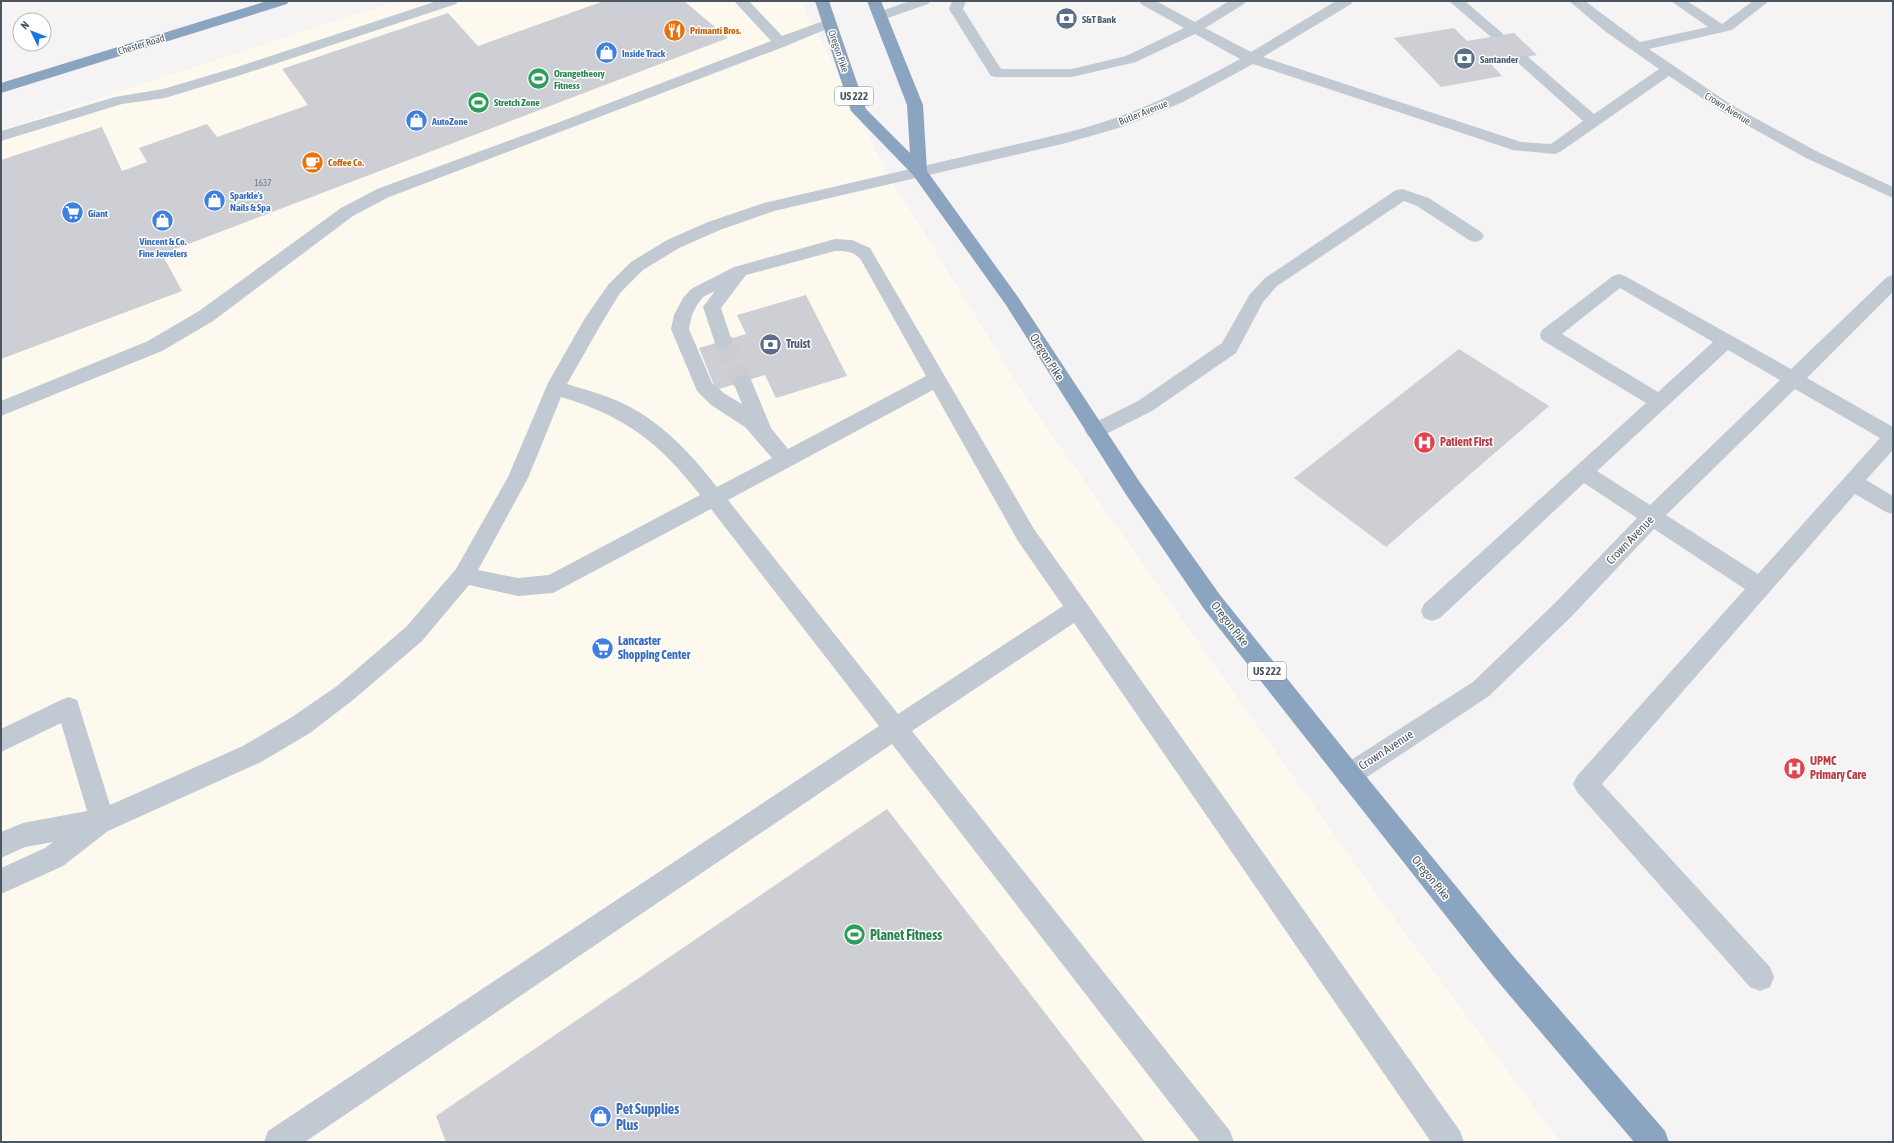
<svg xmlns="http://www.w3.org/2000/svg" width="1894" height="1143" font-family="'Asap Condensed',sans-serif">
	<style>
		.commercial { fill: #fdf9ef }
		.building { fill: #cdcfd5 }
		.lines { fill: none; stroke-linecap: round; stroke-linejoin: round }
		.minor-tunnel { stroke: #caccce; stroke-width: 20; stroke-dasharray: 20 10; stroke-linecap: butt }
		.minor { fill: #c1cad2; fill-rule: evenodd }
		.highway { fill: #8ba5c1; fill-rule: evenodd }
		.labels { text-anchor: middle; stroke-width: 3; stroke-linejoin: round; paint-order: stroke }
		.far-number-label { font-size: 9px; fill: #6b747e }
		.far-service-label { font-size: 10px; font-weight: bold; fill: #4e5e75; stroke: #fff; text-anchor: start }
		.far-food-label { font-size: 10px; font-weight: bold; fill: #c56008; stroke: #fff; text-anchor: start }
		.far-street-label { font-size: 10px; fill: #4a5661; stroke: #fff }
		.far-shop-label { font-size: 10px; font-weight: bold; fill: #366cbe; stroke: #fff; text-anchor: start }
		.far-leisure-label { font-size: 10px; font-weight: bold; fill: #27864d; stroke: #fff; text-anchor: start }
		.shield { fill: #fff; stroke: #808990; stroke-width: 1 }
		.shield-label { font-size: 11px; font-weight: bold; fill: #4a5661 }
		.service-label { font-size: 12px; font-weight: bold; fill: #4e5e75; stroke: #fff; text-anchor: start }
		.street-label { font-size: 12px; fill: #4a5661; stroke: #fff }
		.health-label { font-size: 12px; font-weight: bold; fill: #be3a42; stroke: #fff; text-anchor: start }
		.shop-label { font-size: 12px; font-weight: bold; fill: #366cbe; stroke: #fff; text-anchor: start }
		.near-leisure-label { font-size: 14px; font-weight: bold; fill: #27864d; stroke: #fff; text-anchor: start }
		.near-shop-label { font-size: 14px; font-weight: bold; fill: #366cbe; stroke: #fff; text-anchor: start }
	</style>
	<rect width="100%" height="100%" fill="#f5f3f3"/>
	<!-- commercial -->
	<path class="commercial" d="M 397,1 L 801,1 L 889,176 L 1028,401 L 1377,895 L 1560,1142 L 1,1142 L 1,130 Z"/>
	<!-- building -->
	<g class="building">
		<path d="M 604,1 L 684,1 L 728,38 L 162,254 L 182,291 L 1,359 L 1,160 L 102,127 L 122,171 L 147,162 L 139,148 L 207,124 L 217,137 L 308,105 L 282,69 L 448,13 L 478,46 Z"/>
		<path d="M 1454,28 L 1467,41 L 1514,33 L 1537,55 L 1490,63 L 1502,76 L 1441,87 L 1394,38 Z"/>
		<path d="M 806,295 L 847,376 L 776,398 L 765,375 L 716,390 L 699,348 L 746,334 L 737,315 Z"/>
		<path d="M 1459,349 L 1549,406 L 1386,547 L 1294,478 Z"/>
		<path d="M 887,809 L 1145,1142 L 446,1142 L 436,1116 Z"/>
	</g>
	<g class="lines">
		<!-- minor-tunnel -->
		<path class="minor-tunnel" d="M 723,341 L 743,382"/>
		<!-- minor -->
		<g class="minor">
			<path d="M 437,1 L 458,1 L 456,4 L 244,74 L 165,98 L 122,104 L 1,141 L 1,131 L 115,97 L 163,89 L 234,68 Z"/>
			<path d="M 734,1 L 749,1 L 782,36 L 829,19 L 834,20 L 836,23 L 834,26 L 786,46 L 389,197 L 353,216 L 213,321 L 162,351 L 1,416 L 1,401 L 148,341 L 199,311 L 341,208 L 377,189 L 557,123 L 771,41 Z"/>
			<path d="M 910,1 L 930,1 L 928,4 L 885,19 L 875,19 L 873,16 L 875,13 Z"/>
			<path d="M 952,1 L 966,1 L 963,9 L 1001,69 L 1072,69 L 1126,56 L 1184,28 L 1141,4 L 1139,1 L 1156,1 L 1195,22 L 1229,1 L 1246,1 L 1244,4 L 1205,28 L 1251,52 L 1336,1 L 1353,1 L 1351,4 L 1263,57 L 1521,142 L 1551,144 L 1583,121 L 1517,62 L 1515,59 L 1517,56 L 1527,56 L 1594,114 L 1659,69 L 1606,32 L 1569,1 L 1585,1 L 1640,42 L 1708,27 L 1671,1 L 1687,1 L 1722,24 L 1753,1 L 1769,1 L 1732,30 L 1649,49 L 1733,106 L 1818,152 L 1893,187 L 1893,198 L 1806,158 L 1723,112 L 1669,76 L 1560,152 L 1554,154 L 1513,150 L 1253,64 L 1183,102 L 1122,127 L 1066,143 L 774,211 L 720,230 L 679,248 L 643,270 L 620,293 L 600,326 L 567,384 C 586,390 606,395 624,404 C 662,422 692,455 717,487 L 772,458 L 745,427 L 711,405 L 697,391 L 671,329 L 674,315 L 683,298 L 691,289 L 734,267 L 835,239 L 852,240 L 870,248 L 1034,529 L 1460,1131 L 1464,1142 L 1431,1142 L 1074,623 L 912,731 L 1230,1131 L 1234,1142 L 1200,1142 L 892,744 L 305,1142 L 264,1142 L 268,1131 L 879,726 L 711,509 L 553,593 L 518,596 L 469,585 L 422,641 L 353,700 L 310,733 L 261,762 L 108,831 L 63,866 L 1,894 L 1,868 L 45,848 L 53,842 L 25,847 L 1,858 L 1,832 L 23,823 L 87,811 L 61,723 L 1,752 L 1,729 L 61,700 L 69,697 L 77,700 L 110,805 L 243,746 L 292,717 L 337,686 L 406,627 L 456,569 L 508,477 L 548,383 L 585,318 L 608,285 L 631,262 L 667,240 L 708,222 L 764,203 L 1065,133 C 1128,118 1184,90 1240,59 L 1195,34 L 1136,62 L 1072,77 L 996,77 L 991,76 L 989,73 L 949,9 ZM 835,251 C 845,251 854,251 861,260 L 926,376 L 788,449 L 771,428 L 750,377 L 743,375 L 736,377 L 733,382 L 742,404 L 725,394 L 712,383 L 689,329 L 692,315 L 697,305 L 703,297 L 715,291 L 703,307 L 716,346 L 723,348 L 730,346 L 732,341 L 721,308 L 746,275 ZM 933,390 L 1018,541 L 1063,606 L 898,714 L 728,500 ZM 561,397 C 625,416 660,443 700,495 L 549,575 L 518,578 L 478,570 L 528,478 Z"/>
			<path d="M 1449,1 L 1465,1 L 1503,34 L 1501,37 L 1491,37 Z"/>
			<path d="M 1402,189 L 1429,198 L 1481,232 L 1484,236 L 1481,240 L 1475,242 L 1469,240 L 1417,206 L 1404,201 L 1277,286 L 1263,302 L 1236,353 L 1152,411 L 1102,436 L 1095,439 L 1088,436 L 1085,431 L 1088,426 L 1138,401 L 1222,343 L 1250,294 L 1265,278 L 1396,190 Z"/>
			<path d="M 1619,274 L 1625,276 L 1791,369 L 1887,277 L 1893,275 L 1893,292 L 1807,378 L 1893,427 L 1893,450 L 1866,480 L 1893,496 L 1893,514 L 1886,512 L 1855,494 L 1602,784 L 1770,967 L 1774,977 L 1770,987 L 1760,991 L 1750,987 L 1577,792 L 1573,784 L 1577,776 L 1745,589 L 1654,529 L 1571,617 L 1489,696 L 1358,783 L 1349,787 L 1340,783 L 1337,775 L 1340,767 L 1473,682 L 1555,603 L 1637,518 L 1584,483 L 1440,618 L 1432,621 L 1424,618 L 1421,611 L 1424,604 L 1646,403 L 1542,340 L 1540,335 L 1542,330 L 1613,276 ZM 1620,288 L 1713,342 L 1658,392 L 1562,334 ZM 1728,350 L 1780,380 L 1650,505 L 1597,471 ZM 1795,389 L 1880,438 L 1758,574 L 1666,515 Z"/>
		</g>
		<!-- highway -->
		<g class="highway">
			<path d="M 267,1 L 289,1 L 287,4 L 1,93 L 1,83 Z"/>
			<path d="M 815,1 L 829,1 L 866,109 L 910,153 L 907,105 L 867,1 L 881,1 L 923,105 L 927,171 L 1018,297 L 1139,481 L 1220,595 L 1351,758 L 1514,957 L 1665,1131 L 1669,1142 L 1634,1142 L 1494,977 L 1204,609 L 1125,493 L 1006,305 L 913,175 L 851,111 Z"/>
		</g>
	</g>
	<!-- icons -->
	<defs>
		<symbol id="bank-disc" viewBox="-11 -11 22 22"><circle r="9.5" fill="#5c6f8a" stroke="#fff"/><path d="M-6-4H6V4H-6ZM0-2.3a2.3 2.3 0 1 0 0 4.6a2.3 2.3 0 1 0 0-4.6Z" fill="#fff"/></symbol>
		<symbol id="restaurant-disc" viewBox="-11 -11 22 22"><circle r="9.5" fill="#e8710a" stroke="#fff"/><path d="M-5-6h1v4h1v-4h1v4h1v-4h1v5L-1.5 .5V6h-2V.5L-5-1ZM5-6V6H3V1.5H1.5Q1.5-4 5-6Z" fill="#fff"/></symbol>
		<symbol id="shop-disc" viewBox="-11 -11 22 22"><circle r="9.5" fill="#3f7fe0" stroke="#fff"/><path d="M-5-2.5h2.3a2.7 3.5 0 0 1 5.4 0H5L5.5 6h-11ZM-1.5-2.5h3a1.5 2.3 0 0 0-3 0Z" fill="#fff"/></symbol>
		<symbol id="stadium-disc" viewBox="-11 -11 22 22"><circle r="9.5" fill="#2e9e5b" stroke="#fff"/><path d="M0-5a6.5 5 0 1 0 0 10a6.5 5 0 1 0 0-10ZM-3.5-1.8h7v3.6h-7Z" fill="#fff"/></symbol>
		<symbol id="cafe-disc" viewBox="-11 -11 22 22"><circle r="9.5" fill="#e8710a" stroke="#fff"/><path d="M-5.5-4.5H6V0H3Q3 3.5 0 3.5H-2.5Q-5.5 3.5-5.5 0ZM3-3.2v2h1.7v-2ZM-6 4.5H4V6H-6Z" fill="#fff"/></symbol>
		<symbol id="supermarket-disc" viewBox="-11 -11 22 22"><circle r="9.5" fill="#3f7fe0" stroke="#fff"/><path d="M-6-5.5h2.5l.6 2H6L4.5 2H-2.5L-4.4-4H-6ZM-1.5 3.2a1.3 1.3 0 1 0 .1 0ZM3 3.2a1.3 1.3 0 1 0 .1 0Z" fill="#fff"/></symbol>
		<symbol id="hospital-disc" viewBox="-11 -11 22 22"><circle r="9.5" fill="#e0444e" stroke="#fff"/><path d="M-5-5h3v3.5h4V-5h3V5h-3V1.5h-4V5h-3Z" fill="#fff"/></symbol>
	</defs>
	<g fill-rule="evenodd">
		<use href="#bank-disc" x="1054" y="6" width="25" height="25"/>
		<use href="#restaurant-disc" x="662" y="18" width="25" height="25"/>
		<use href="#shop-disc" x="594" y="40" width="25" height="25"/>
		<use href="#bank-disc" x="1452" y="46" width="25" height="25"/>
		<use href="#stadium-disc" x="526" y="66" width="25" height="25"/>
		<use href="#stadium-disc" x="466" y="90" width="25" height="25"/>
		<use href="#shop-disc" x="404" y="108" width="25" height="25"/>
		<use href="#cafe-disc" x="300" y="150" width="25" height="25"/>
		<use href="#shop-disc" x="202" y="188" width="25" height="25"/>
		<use href="#supermarket-disc" x="60" y="200" width="25" height="25"/>
		<use href="#shop-disc" x="150" y="208" width="25" height="25"/>
		<use href="#bank-disc" x="758" y="332" width="25" height="25"/>
		<use href="#hospital-disc" x="1412" y="430" width="25" height="25"/>
		<use href="#supermarket-disc" x="590" y="636" width="25" height="25"/>
		<use href="#hospital-disc" x="1782" y="756" width="25" height="25"/>
		<use href="#stadium-disc" x="842" y="922" width="25" height="25"/>
		<use href="#shop-disc" x="588" y="1104" width="25" height="25"/>
	</g>
	<g class="labels">
		<!-- far-number labels -->
		<g class="far-number-label">
			<text x="263" y="186">1637</text>
		</g>
		<!-- far-service labels -->
		<g class="far-service-label">
			<text x="1082" y="23">S&amp;T Bank</text>
			<text x="1480" y="63">Santander</text>
		</g>
		<!-- far-food labels -->
		<g class="far-food-label">
			<text x="690" y="34">Primanti Bros.</text>
			<text x="328" y="166">Coffee Co.</text>
		</g>
		<!-- far-street labels -->
		<g class="far-street-label">
			<text transform="translate(141 44) rotate(-17)" y="4">Chester Road</text>
			<text transform="translate(839 51) rotate(71)" y="4">Oregon Pike</text>
			<text transform="translate(1728 108) rotate(32)" y="4">Crown Avenue</text>
			<text transform="translate(1143 112) rotate(-22)" y="4">Butler Avenue</text>
		</g>
		<!-- far-shop labels -->
		<g class="far-shop-label">
			<text x="622" y="57">Inside Track</text>
			<text x="432" y="125">AutoZone</text>
			<text x="230" y="199">Sparkle's<tspan x="230" dy="12">Nails &amp; Spa</tspan></text>
			<text x="88" y="217">Giant</text>
			<text x="163" y="245" text-anchor="middle">Vincent &amp; Co.<tspan x="163" dy="12">Fine Jewelers</tspan></text>
		</g>
		<!-- far-leisure labels -->
		<g class="far-leisure-label">
			<text x="554" y="77">Orangetheory<tspan x="554" dy="12">Fitness</tspan></text>
			<text x="494" y="106">Stretch Zone</text>
		</g>
		<!-- shield labels -->
		<g class="shield">
			<rect x="835" y="87" width="38" height="18" rx="3"/>
			<rect x="1248" y="662" width="38" height="18" rx="3"/>
		</g>
		<g class="shield-label">
			<text x="854" y="100">US 222</text>
			<text x="1267" y="675">US 222</text>
		</g>
		<!-- service labels -->
		<g class="service-label">
			<text x="786" y="348">Truist</text>
		</g>
		<!-- street labels -->
		<g class="street-label">
			<text transform="translate(1047 357) rotate(58)" y="4">Oregon Pike</text>
			<text transform="translate(1630 540) rotate(-46)" y="4">Crown Avenue</text>
			<text transform="translate(1230 624) rotate(52)" y="4">Oregon Pike</text>
			<text transform="translate(1386 750) rotate(-33)" y="4">Crown Avenue</text>
			<text transform="translate(1431 878) rotate(51)" y="4">Oregon Pike</text>
		</g>
		<!-- health labels -->
		<g class="health-label">
			<text x="1440" y="446">Patient First</text>
			<text x="1810" y="765">UPMC<tspan x="1810" dy="14">Primary Care</tspan></text>
		</g>
		<!-- shop labels -->
		<g class="shop-label">
			<text x="618" y="645">Lancaster<tspan x="618" dy="14">Shopping Center</tspan></text>
		</g>
		<!-- near-leisure labels -->
		<g class="near-leisure-label">
			<text x="870" y="940">Planet Fitness</text>
		</g>
		<!-- near-shop labels -->
		<g class="near-shop-label">
			<text x="616" y="1114">Pet Supplies<tspan x="616" dy="16">Plus</tspan></text>
		</g>
	</g>
	<!-- border -->
	<rect width="1894" height="1143" fill="none" stroke="#4a5661" stroke-width="4"/>
	<!-- north arrow -->
	<g transform="translate(32 32) rotate(313)"><circle r="19" fill="#ffffff" stroke="#b7bbc0"/>
	<path d="M0-3L7 15L0 10L-7 15Z" fill="#1a73e8"/>
	<text y="-6" font-size="11" font-weight="bold" text-anchor="middle" fill="#4a5661">N</text>
	</g>
</svg>
